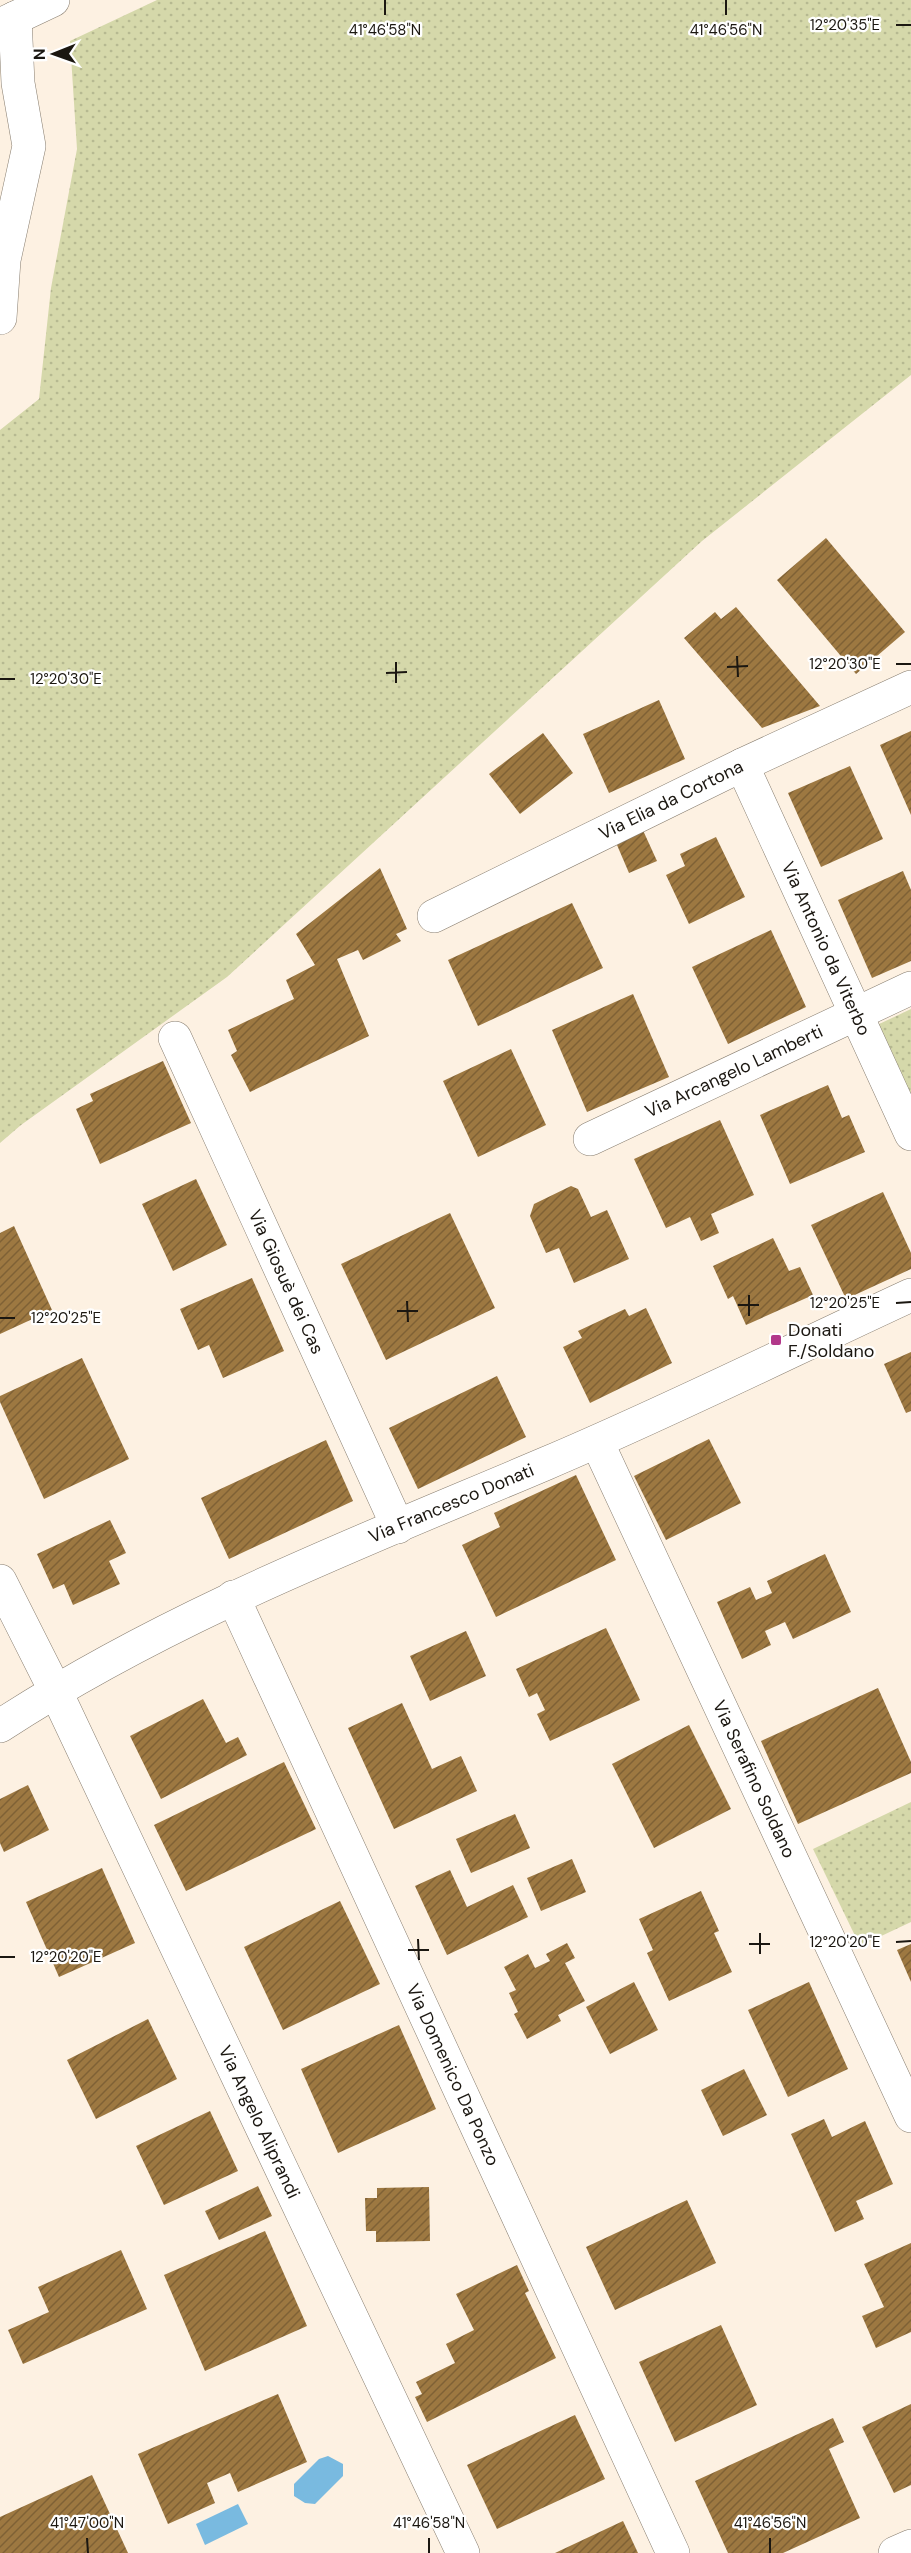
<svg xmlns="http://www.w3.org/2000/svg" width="911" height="2553" font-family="'DM Sans',sans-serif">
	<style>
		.green { fill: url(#green-dots) }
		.water { fill: #79bae0 }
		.building { fill: url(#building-hatch) }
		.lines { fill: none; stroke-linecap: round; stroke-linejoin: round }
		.minor-casing { stroke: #887e70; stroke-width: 34 }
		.minor { stroke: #fff; stroke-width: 33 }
		.ticks { fill: none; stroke: #1b1711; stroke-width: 2 }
		.poi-dot { fill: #b2388a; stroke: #fff; stroke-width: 2 }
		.labels { text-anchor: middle; stroke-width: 4.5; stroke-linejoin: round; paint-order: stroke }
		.street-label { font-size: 18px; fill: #1b1711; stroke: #fff }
		.poi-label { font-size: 18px; fill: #1b1711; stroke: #fff; text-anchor: start }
		.ticks-label { font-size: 15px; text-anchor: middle; fill: #1b1711; stroke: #fff; stroke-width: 4.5; stroke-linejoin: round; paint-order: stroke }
	</style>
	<defs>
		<pattern id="green-dots" width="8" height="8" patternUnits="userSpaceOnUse" patternTransform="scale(1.5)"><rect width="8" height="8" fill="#d5d8aa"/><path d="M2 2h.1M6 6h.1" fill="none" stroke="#b6b991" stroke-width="1.8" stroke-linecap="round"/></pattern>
		<pattern id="building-hatch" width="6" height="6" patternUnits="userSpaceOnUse" patternTransform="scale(1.5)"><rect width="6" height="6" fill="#9d7841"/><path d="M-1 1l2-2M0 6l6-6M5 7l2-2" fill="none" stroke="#7f6135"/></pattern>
	</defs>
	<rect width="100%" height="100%" fill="#fdf1e2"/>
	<!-- green -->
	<g class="green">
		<path d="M 157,0 L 911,0 L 911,375 L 702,541 L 227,977 L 21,1125 L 0,1143 L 0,430 L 39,399 L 51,288 L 77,149 L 70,41 Z"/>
		<path d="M 911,1009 L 911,1107 L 875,1026 Z"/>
		<path d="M 911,1802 L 911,1922 L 860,1946 L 813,1849 Z"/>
	</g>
	<!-- water -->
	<g class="water">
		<path d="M 328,2456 L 343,2464 L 343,2476 L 315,2504 L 305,2503 L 294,2496 L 294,2484 L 319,2459 Z"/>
		<path d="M 238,2504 L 248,2524 L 205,2545 L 196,2524 Z"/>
	</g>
	<!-- building -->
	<g class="building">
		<path d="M 826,538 L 905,632 L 856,674 L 777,580 Z"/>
		<path d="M 736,607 L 820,706 L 762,728 L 684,638 L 715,612 L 721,619 Z"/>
		<path d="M 659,700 L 685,759 L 609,793 L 583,734 Z"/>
		<path d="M 911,731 L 911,815 L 880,745 Z"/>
		<path d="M 543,733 L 573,773 L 520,814 L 489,774 Z"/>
		<path d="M 850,766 L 883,839 L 821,867 L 788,793 Z"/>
		<path d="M 641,826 L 657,861 L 629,873 L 614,838 Z"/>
		<path d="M 716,837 L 745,897 L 689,924 L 666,875 L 685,866 L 680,854 Z"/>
		<path d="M 380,868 L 407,929 L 396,934 L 401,941 L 363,960 L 358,950 L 337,959 L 369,1036 L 250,1092 L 231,1055 L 237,1051 L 228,1030 L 294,999 L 286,980 L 315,965 L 296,934 Z"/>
		<path d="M 903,871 L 911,890 L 911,961 L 872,978 L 838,900 Z"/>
		<path d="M 572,903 L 603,968 L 478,1026 L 448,960 Z"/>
		<path d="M 771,930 L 806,1007 L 728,1044 L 692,967 Z"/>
		<path d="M 633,994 L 669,1077 L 587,1112 L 552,1030 Z"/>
		<path d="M 511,1049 L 546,1125 L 478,1157 L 443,1081 Z"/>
		<path d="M 163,1061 L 191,1123 L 100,1164 L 76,1109 L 93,1101 L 90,1094 Z"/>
		<path d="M 828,1085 L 842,1118 L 849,1115 L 865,1152 L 790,1184 L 760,1115 Z"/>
		<path d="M 720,1120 L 754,1195 L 711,1214 L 719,1233 L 701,1241 L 690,1217 L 666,1228 L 634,1159 Z"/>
		<path d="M 196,1179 L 227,1245 L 173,1271 L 142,1204 Z"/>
		<path d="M 571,1186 L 578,1189 L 591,1217 L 607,1210 L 629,1259 L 574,1283 L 559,1248 L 546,1253 L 530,1216 L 534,1204 Z"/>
		<path d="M 883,1192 L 911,1253 L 911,1269 L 846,1299 L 811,1225 Z"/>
		<path d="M 450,1213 L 495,1308 L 386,1360 L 341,1264 Z"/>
		<path d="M 14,1226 L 52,1310 L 0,1334 L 0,1233 Z"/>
		<path d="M 773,1238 L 789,1271 L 800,1267 L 813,1295 L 746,1325 L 733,1296 L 728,1299 L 713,1266 Z"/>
		<path d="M 252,1278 L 284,1351 L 223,1378 L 209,1345 L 198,1350 L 180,1309 Z"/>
		<path d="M 646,1308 L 672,1363 L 590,1403 L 563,1347 L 582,1338 L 578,1331 L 625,1309 L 629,1316 Z"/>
		<path d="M 911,1352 L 911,1411 L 906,1413 L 884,1364 Z"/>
		<path d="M 82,1358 L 129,1459 L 44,1499 L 0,1402 L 0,1396 Z"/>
		<path d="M 497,1376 L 526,1437 L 418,1489 L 389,1428 Z"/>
		<path d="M 709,1439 L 741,1503 L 666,1540 L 634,1476 Z"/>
		<path d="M 326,1440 L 353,1501 L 229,1559 L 201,1498 Z"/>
		<path d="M 576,1475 L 616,1560 L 496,1617 L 462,1545 L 500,1527 L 494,1513 Z"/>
		<path d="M 110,1520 L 126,1553 L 109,1561 L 120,1584 L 73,1605 L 64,1584 L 53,1589 L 37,1554 Z"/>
		<path d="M 825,1554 L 851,1612 L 793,1639 L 785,1622 L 765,1631 L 771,1645 L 742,1659 L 717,1602 L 750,1587 L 756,1600 L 772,1593 L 767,1581 Z"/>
		<path d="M 606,1628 L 640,1700 L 550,1741 L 537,1714 L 545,1710 L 537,1693 L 529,1697 L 516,1669 Z"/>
		<path d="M 466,1631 L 486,1676 L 430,1701 L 410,1656 Z"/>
		<path d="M 878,1688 L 911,1762 L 911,1773 L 798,1824 L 761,1741 Z"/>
		<path d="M 203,1699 L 226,1743 L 238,1737 L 247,1755 L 161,1799 L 130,1736 Z"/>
		<path d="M 402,1703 L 432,1769 L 461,1756 L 477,1791 L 394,1829 L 348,1728 Z"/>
		<path d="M 689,1725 L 731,1809 L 654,1848 L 612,1764 Z"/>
		<path d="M 284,1762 L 316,1829 L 186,1891 L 154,1825 Z"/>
		<path d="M 28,1785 L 49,1830 L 4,1852 L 0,1843 L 0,1799 Z"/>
		<path d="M 515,1814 L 530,1848 L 471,1873 L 456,1839 Z"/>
		<path d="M 572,1859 L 586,1892 L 541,1911 L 527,1878 Z"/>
		<path d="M 102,1868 L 135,1943 L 59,1977 L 26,1902 Z"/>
		<path d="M 450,1870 L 467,1907 L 513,1885 L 528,1917 L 447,1955 L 415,1886 Z"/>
		<path d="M 701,1891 L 719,1931 L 714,1933 L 732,1972 L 669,2001 L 647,1953 L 653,1950 L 639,1919 Z"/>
		<path d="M 340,1901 L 380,1984 L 283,2030 L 244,1947 Z"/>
		<path d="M 567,1943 L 575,1958 L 565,1963 L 585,2001 L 558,2015 L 561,2021 L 527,2039 L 514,2014 L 518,2012 L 509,1993 L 516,1990 L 504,1967 L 528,1954 L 535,1968 L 550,1961 L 546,1954 Z"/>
		<path d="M 911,1944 L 911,1982 L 897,1950 Z"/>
		<path d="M 634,1982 L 658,2030 L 610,2054 L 586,2007 Z"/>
		<path d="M 809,1982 L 848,2069 L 788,2097 L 748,2010 Z"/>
		<path d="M 148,2019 L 177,2079 L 96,2119 L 67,2060 Z"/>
		<path d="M 399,2025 L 436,2109 L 338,2153 L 301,2069 Z"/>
		<path d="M 744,2069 L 767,2115 L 723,2136 L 701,2090 Z"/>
		<path d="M 210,2111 L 238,2171 L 164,2205 L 136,2146 Z"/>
		<path d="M 824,2119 L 832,2137 L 865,2121 L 893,2184 L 856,2201 L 864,2219 L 835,2232 L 791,2134 Z"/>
		<path d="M 258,2186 L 272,2216 L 219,2240 L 205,2211 Z"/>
		<path d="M 429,2187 L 430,2241 L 376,2242 L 376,2231 L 366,2231 L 365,2198 L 377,2198 L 377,2188 Z"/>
		<path d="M 687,2200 L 716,2263 L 615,2310 L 586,2247 Z"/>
		<path d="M 265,2231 L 307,2326 L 205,2371 L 164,2275 Z"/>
		<path d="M 911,2243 L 911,2332 L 876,2348 L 862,2316 L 884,2307 L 864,2264 Z"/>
		<path d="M 121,2250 L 147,2309 L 23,2364 L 8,2330 L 49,2312 L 38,2287 Z"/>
		<path d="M 517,2265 L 529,2291 L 525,2293 L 556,2358 L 427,2422 L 415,2397 L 422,2394 L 416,2382 L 455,2363 L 446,2344 L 474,2330 L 456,2294 Z"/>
		<path d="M 721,2325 L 757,2405 L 675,2442 L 639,2362 Z"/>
		<path d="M 278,2394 L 307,2462 L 238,2492 L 230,2473 L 207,2483 L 215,2503 L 168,2524 L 138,2454 Z"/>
		<path d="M 911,2404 L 911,2485 L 894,2493 L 862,2427 Z"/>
		<path d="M 575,2415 L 605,2479 L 497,2529 L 467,2465 Z"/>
		<path d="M 833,2418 L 844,2442 L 829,2449 L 860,2518 L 783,2553 L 728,2553 L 695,2481 Z"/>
		<path d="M 92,2475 L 128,2553 L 0,2553 L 0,2517 Z"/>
		<path d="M 623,2521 L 638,2553 L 555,2553 Z"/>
	</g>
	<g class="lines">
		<defs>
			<g id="minor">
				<path d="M 0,25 L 53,0"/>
				<path d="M 0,318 L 4,260 L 29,146 L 18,83 L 15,18"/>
				<path id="s1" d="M 742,765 L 911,1134"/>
				<path id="s2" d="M 434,916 L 742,765 L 911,687"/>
				<path id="s3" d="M 175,1038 L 398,1527"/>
				<path id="s4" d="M 590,1139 L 911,988"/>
				<path id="s5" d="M 597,1442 L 911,2116"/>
				<path id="s6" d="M 0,1581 L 55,1690 L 463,2553"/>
				<path id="s7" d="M 233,1597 L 673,2553"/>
				<path id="s8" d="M 0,1726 C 170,1615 361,1542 547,1463 C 670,1411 790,1351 911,1295"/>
				<path d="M 895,2553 L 911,2546"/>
			</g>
		</defs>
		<!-- minor casing -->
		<use href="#minor" class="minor-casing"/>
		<!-- minor -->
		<use href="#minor" class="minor"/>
	</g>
	<!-- ticks -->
	<path class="ticks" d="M 385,0 L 385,15M 726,0 L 726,15M 896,25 L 911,25M 737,656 L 738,677M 396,662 L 396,683M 896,664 L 911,664M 727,667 L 748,666M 386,673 L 407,672M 0,679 L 15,679M 749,1295 L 749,1316M 407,1301 L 408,1322M 896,1303 L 911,1302M 738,1305 L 759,1305M 397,1311 L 418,1311M 0,1318 L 15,1318M 760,1933 L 760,1954M 418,1939 L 419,1960M 896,1942 L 911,1941M 749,1944 L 770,1944M 408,1950 L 429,1950M 0,1957 L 15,1957M 87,2538 L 88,2553M 429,2538 L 429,2553M 770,2538 L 770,2553"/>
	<!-- markers -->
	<rect class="poi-dot" x="770" y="1334" width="12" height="12" rx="3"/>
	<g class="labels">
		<!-- street labels -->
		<g class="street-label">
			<text dy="6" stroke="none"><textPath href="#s2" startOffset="264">Via Elia da Cortona</textPath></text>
			<text dy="6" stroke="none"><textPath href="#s1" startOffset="202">Via Antonio da Viterbo</textPath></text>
			<text dy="6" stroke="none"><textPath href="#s4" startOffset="159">Via Arcangelo Lamberti</textPath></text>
			<text dy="6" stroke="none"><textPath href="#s3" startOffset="268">Via Giosuè dei Cas</textPath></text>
			<text dy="6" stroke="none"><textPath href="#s8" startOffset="504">Via Francesco Donati</textPath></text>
			<text dy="6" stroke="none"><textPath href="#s5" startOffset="372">Via Serafino Soldano</textPath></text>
			<text dy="6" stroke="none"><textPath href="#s7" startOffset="526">Via Domenico Da Ponzo</textPath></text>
			<text dy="6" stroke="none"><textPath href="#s6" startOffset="600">Via Angelo Aliprandi</textPath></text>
		</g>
		<!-- poi labels -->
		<g class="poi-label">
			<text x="788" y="1336">Donati<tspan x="788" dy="21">F./Soldano</tspan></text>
		</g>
	</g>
	<g class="ticks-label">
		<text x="845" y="30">12°20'35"E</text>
		<text x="385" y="35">41°46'58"N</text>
		<text x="726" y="35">41°46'56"N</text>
		<text x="845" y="669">12°20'30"E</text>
		<text x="66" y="684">12°20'30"E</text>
		<text x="845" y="1308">12°20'25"E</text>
		<text x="66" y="1323">12°20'25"E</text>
		<text x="845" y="1947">12°20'20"E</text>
		<text x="66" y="1962">12°20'20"E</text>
		<text x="87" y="2528">41°47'00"N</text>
		<text x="429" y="2528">41°46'58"N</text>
		<text x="770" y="2528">41°46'56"N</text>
	</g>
	<!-- north arrow -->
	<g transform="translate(54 54) rotate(269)" stroke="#ffffff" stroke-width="4.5" paint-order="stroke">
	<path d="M0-4.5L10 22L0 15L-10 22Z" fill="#1b1711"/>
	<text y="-9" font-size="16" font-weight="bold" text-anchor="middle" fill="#1b1711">N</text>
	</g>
</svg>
